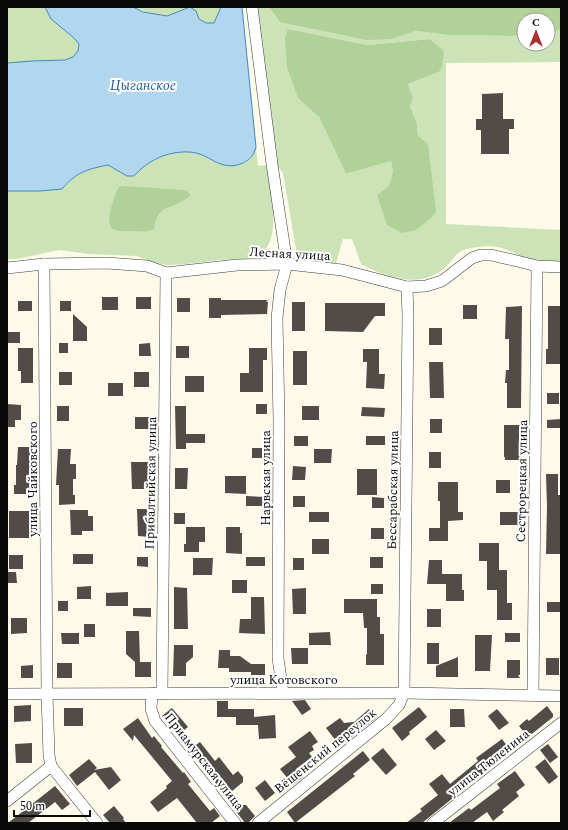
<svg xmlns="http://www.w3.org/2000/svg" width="568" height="830" font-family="Spectral,serif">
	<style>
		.green { fill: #cce3b7; fill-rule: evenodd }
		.forest { fill: #b0d298 }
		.water { fill: #b3d6ef; stroke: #4188c0 }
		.building { fill: #514c48 }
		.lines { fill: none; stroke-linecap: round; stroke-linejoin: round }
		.minor-casing { stroke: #3d3d3d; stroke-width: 12 }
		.minor { stroke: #fff; stroke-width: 11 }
		.labels { text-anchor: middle; stroke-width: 4; stroke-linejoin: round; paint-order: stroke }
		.street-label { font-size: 13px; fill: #0a0a0a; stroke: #fff }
		.water-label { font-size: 14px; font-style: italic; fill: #205a8f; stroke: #fff }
	</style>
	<rect width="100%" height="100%" fill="#fdfae9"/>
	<!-- green -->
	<g class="green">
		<path d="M 7,7 L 45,7 L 51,19 L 74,38 L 79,44 L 78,51 L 73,57 L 65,60 L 32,61 L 7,63 Z"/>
		<path d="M 133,7 L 188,7 C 181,10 174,16 167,16 C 157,16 142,11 133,7 Z"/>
		<path d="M 190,7 L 221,7 L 214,23 L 206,23 L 199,19 L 196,11 Z"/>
		<path d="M 256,7 L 269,7 L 280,22 L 392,39 L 416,31 L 448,35 L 513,36 L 524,35 L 524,44 L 548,44 L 548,32 L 561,30 L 561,62 L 446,63 L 446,224 L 561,230 L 561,262 C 552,262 542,262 534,261 C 518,257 504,245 488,246 C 477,247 464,247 456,255 C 451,261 446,268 439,272 C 414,288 384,276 361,264 L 352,239 L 343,239 L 336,263 L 310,261 L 297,255 L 283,173 L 276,164 ZM 288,29 L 367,45 L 430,39 L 444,51 L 439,72 L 408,84 L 413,98 L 410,107 L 417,123 L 418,136 L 388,225 L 389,186 L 393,171 L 391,161 L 346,174 L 319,117 Z"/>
		<path d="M 256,147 L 258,166 L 266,165 C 270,187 284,242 258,255 C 246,261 232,259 219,260 C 202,262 184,265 167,265 L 154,263 L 137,256 L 89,254 L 59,250 L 17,259 L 7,259 L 7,191 L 40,191 L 62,189 C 75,173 88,169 108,165 L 114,169 L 134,176 C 148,160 168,150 190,152 C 200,153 207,158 216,162 C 218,163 222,163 225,163 C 241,166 251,165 256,147 Z"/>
	</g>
	<!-- forest -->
	<g class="forest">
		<path d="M 269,7 L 561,7 L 561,30 L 548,32 L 548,20 L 524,20 L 524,35 L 513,36 L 448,35 L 416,31 L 392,39 L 367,40 L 280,22 Z"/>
		<path d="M 288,29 L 367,45 L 430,39 L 444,51 L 442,66 L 439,72 L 408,84 L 413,98 L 410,107 L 417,123 L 418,136 L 428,144 L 436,212 L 431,218 L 416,230 L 402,233 L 387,225 L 377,195 L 389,186 L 393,171 L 391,161 L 346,174 L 319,117 L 298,98 L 287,67 L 285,37 Z"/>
		<path d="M 124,186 L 183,190 L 188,191 L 190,195 C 188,198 186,199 182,201 C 166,211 158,205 154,229 C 147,233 140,231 132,231 C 126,231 118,232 113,229 C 104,224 114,195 119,187 Z"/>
	</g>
	<!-- water -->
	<path class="water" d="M 45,7 L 133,7 L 143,12 L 167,16 L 190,7 L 196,11 L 199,19 L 206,23 L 214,23 L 221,7 L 242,7 L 256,147 C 253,156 251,159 243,163 C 219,173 211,153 189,152 C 168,151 148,160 134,176 L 127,176 L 108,165 C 87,169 75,173 62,189 L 40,191 L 7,191 L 7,63 L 32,61 L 65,60 L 73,57 L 78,51 L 79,44 L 74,38 L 51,19 Z"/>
	<!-- building -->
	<g class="building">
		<path d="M 503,93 L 503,119 L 514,119 L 514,129 L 509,129 L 509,154 L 481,154 L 481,130 L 476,130 L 476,119 L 482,119 L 482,94 Z"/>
		<rect x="102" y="297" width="16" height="13"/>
		<rect x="136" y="297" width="15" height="12"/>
		<rect x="177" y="298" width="13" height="14"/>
		<path d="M 209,298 L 221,298 L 221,300 L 268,300 L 266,302 L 268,302 L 267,314 L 221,315 L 221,318 L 209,318 Z"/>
		<rect x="18" y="301" width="14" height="10"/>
		<rect x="60" y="301" width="11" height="10"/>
		<rect x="292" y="302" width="13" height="29"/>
		<path d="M 325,303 L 385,303 L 385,316 L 375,316 L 363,332 L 325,331 Z"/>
		<rect x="463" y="305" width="14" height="14"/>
		<path d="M 522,306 L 521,408 L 507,408 L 507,383 L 505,383 L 506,370 L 509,370 L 509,339 L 505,339 L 506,307 Z"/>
		<path d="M 548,306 L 560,306 L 561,364 L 546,364 L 546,349 L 548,349 Z"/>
		<path d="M 73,314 L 87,327 L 87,341 L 73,341 Z"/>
		<rect x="429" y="328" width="13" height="17"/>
		<rect x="7" y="332" width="13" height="11"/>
		<rect x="59" y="343" width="9" height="10"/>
		<path d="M 150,343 L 151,356 L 139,356 L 139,344 Z"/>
		<rect x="176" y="346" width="13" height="12"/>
		<path d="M 18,348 L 33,348 L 33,383 L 21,383 L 21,371 L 18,371 Z"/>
		<path d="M 249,348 L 267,348 L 267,360 L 263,360 L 263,392 L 240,392 L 240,373 L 249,373 Z"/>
		<path d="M 363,349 L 379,349 L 379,374 L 385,374 L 384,389 L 366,388 L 367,362 L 363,362 Z"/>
		<rect x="293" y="351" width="14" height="34"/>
		<path d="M 429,362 L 443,362 L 444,398 L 430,398 Z"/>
		<rect x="59" y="372" width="13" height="13"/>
		<rect x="134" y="372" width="15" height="15"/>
		<rect x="185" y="376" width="19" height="16"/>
		<rect x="108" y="383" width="15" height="13"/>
		<rect x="547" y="393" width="12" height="11"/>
		<path d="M 7,404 L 21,405 L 21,420 L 15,420 L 15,427 L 7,427 Z"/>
		<rect x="256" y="404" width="11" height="10"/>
		<rect x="57" y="406" width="12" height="15"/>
		<path d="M 175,406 L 186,406 L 186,434 L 205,434 L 205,443 L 186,443 L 186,449 L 176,449 Z"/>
		<rect x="302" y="406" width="17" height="14"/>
		<path d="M 362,407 L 385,408 L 384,417 L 361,416 Z"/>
		<rect x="135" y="417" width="15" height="12"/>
		<rect x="430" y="419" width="12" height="14"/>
		<path d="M 561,419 L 561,428 L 547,428 L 547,420 Z"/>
		<path d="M 504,425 L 522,425 L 522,436 L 521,436 L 521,460 L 505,460 L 505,457 L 504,457 Z"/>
		<rect x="294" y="436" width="14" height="10"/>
		<rect x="366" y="436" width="19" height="9"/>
		<path d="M 18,447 L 31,447 L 32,494 L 14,494 L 14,485 L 16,485 L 16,465 L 17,465 Z"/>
		<rect x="252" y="448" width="15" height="10"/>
		<path d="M 58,449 L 71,449 L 70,464 L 76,464 L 76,479 L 73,479 L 73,495 L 75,495 L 75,504 L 59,505 L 59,485 L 56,485 Z"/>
		<path d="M 314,449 L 332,449 L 331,463 L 314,463 Z"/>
		<rect x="429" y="452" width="12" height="16"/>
		<path d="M 131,462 L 151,462 L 150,489 L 132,489 Z"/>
		<path d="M 293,466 L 306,467 L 305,480 L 292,480 Z"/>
		<path d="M 175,468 L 188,468 L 187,489 L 175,489 Z"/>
		<rect x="357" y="469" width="20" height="26"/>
		<path d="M 546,474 L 558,474 L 558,495 L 560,495 L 560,518 L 561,518 L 561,554 L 546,554 L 547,506 Z"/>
		<path d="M 225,476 L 246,476 L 246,494 L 225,493 Z"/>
		<rect x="496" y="480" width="14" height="13"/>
		<path d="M 438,482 L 458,482 L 458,512 L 463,512 L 463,520 L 448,521 L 448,541 L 429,541 L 429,528 L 440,528 L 440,501 L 438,501 Z"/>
		<path d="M 246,496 L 264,497 L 264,506 L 246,506 Z"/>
		<rect x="293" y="496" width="12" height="11"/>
		<path d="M 372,497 L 384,498 L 384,508 L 372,508 Z"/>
		<path d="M 137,509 L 149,509 L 150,537 L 138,536 Z"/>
		<path d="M 70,510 L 88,510 L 88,516 L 93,516 L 93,531 L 82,531 L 82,535 L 71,535 Z"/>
		<rect x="9" y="511" width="23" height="27"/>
		<rect x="309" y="512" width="20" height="10"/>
		<rect x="500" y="512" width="19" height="13"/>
		<rect x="174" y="513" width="11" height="11"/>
		<path d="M 186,527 L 205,527 L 205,542 L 199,542 L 199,552 L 184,552 L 184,544 L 186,544 Z"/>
		<path d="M 226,527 L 240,527 L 240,533 L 242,533 L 242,554 L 226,553 Z"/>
		<rect x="371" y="528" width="13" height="11"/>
		<rect x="312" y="539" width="17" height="15"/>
		<path d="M 479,543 L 499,543 L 499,570 L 507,570 L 507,603 L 512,603 L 512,620 L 497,620 L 497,590 L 487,590 L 487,561 L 479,561 Z"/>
		<rect x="73" y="554" width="20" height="10"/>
		<rect x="9" y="555" width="14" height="14"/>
		<path d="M 137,557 L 148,557 L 148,567 L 137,566 Z"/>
		<rect x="246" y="557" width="19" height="9"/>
		<rect x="370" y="557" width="13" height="11"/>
		<path d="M 193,558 L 213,558 L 212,575 L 193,575 Z"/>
		<rect x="293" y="558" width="11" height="12"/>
		<path d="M 429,560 L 442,560 L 442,574 L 462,574 L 462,590 L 464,590 L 464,601 L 446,601 L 446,584 L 427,584 Z"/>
		<path d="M 7,572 L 16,572 L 17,583 L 7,583 Z"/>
		<rect x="232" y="580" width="15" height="13"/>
		<rect x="371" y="584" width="12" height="10"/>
		<path d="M 91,586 L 91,599 L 77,599 L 77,587 Z"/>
		<path d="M 174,587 L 187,588 L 188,629 L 174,629 Z"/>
		<path d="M 306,588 L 306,614 L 293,614 L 292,589 Z"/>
		<path d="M 128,592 L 128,606 L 106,606 L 106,593 Z"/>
		<path d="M 251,597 L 264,597 L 265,634 L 239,633 L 240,619 L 251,619 Z"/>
		<path d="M 344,599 L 377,599 L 377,617 L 380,617 L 380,634 L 384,634 L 384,665 L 366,665 L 366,654 L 367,655 L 367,628 L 364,628 L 363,613 L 344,613 Z"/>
		<rect x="58" y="601" width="10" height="10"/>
		<rect x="547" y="602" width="13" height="10"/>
		<path d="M 133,608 L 151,608 L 151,617 L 133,616 Z"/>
		<rect x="427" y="609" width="14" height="18"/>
		<path d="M 11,618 L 27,618 L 27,633 L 11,634 Z"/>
		<rect x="84" y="624" width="11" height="13"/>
		<path d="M 126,631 L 139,631 L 140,662 L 151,662 L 151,677 L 135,677 L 135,662 L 126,654 Z"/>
		<path d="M 330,632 L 331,645 L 309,645 L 309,633 Z"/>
		<path d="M 61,633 L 79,633 L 79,644 L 62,644 Z"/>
		<rect x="505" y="633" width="15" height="9"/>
		<path d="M 475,635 L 492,635 L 490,671 L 475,671 Z"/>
		<rect x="427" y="643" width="12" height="21"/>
		<path d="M 174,645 L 193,645 L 193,657 L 186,663 L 186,676 L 173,676 Z"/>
		<path d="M 291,648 L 308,648 L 308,664 L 292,664 Z"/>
		<path d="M 219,650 L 230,650 L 230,656 L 240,656 L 251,664 L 265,664 L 265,675 L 251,675 L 251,672 L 229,672 L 229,668 L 218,668 Z"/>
		<path d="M 458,657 L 458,677 L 436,677 L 436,666 Z"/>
		<rect x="546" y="658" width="13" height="17"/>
		<path d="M 507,660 L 520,660 L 520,675 L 518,675 L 520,678 L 507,678 Z"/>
		<rect x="57" y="663" width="15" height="15"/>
		<path d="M 33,665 L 33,678 L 21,678 L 21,666 Z"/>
		<path d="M 305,700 L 311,709 L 302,715 L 292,701 Z"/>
		<path d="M 217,701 L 228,701 L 228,709 L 254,709 L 254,717 L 275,715 L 276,738 L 259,739 L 258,725 L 236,725 L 236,717 L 217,717 Z"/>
		<path d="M 31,705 L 31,721 L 14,722 L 14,706 Z"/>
		<path d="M 547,706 L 553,714 L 553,717 L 528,737 L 519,726 L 527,719 L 529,721 Z"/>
		<path d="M 419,707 L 427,717 L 409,732 L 410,734 L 402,741 L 392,728 Z"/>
		<rect x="64" y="708" width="19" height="18"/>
		<path d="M 172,708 L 188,727 L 178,735 L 162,716 Z"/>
		<path d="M 369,709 L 376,718 L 340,746 L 326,728 L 340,718 L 344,723 L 354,722 Z"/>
		<path d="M 450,709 L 464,709 L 465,727 L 450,727 Z"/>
		<path d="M 497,709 L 509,723 L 499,730 L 488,716 Z"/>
		<path d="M 138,718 L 152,738 L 154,736 L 162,746 L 161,747 L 183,773 L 184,772 L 191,782 L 188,784 L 210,811 L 214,808 L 220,816 L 211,823 L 197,823 L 177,798 L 158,812 L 150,802 L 167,788 L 166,786 L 172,781 L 134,735 L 133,741 L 123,729 Z"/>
		<path d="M 436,730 L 446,741 L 434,750 L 425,739 Z"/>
		<path d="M 310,731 L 318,742 L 312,746 L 314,750 L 309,753 L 312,757 L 296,769 L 303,777 L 293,785 L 280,769 L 296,757 L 288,747 Z"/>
		<path d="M 502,739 L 511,751 L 422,823 L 406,823 L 422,811 L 420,809 L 438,795 L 429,784 L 442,774 L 450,784 L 478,761 L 476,758 Z"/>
		<path d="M 200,742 L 215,761 L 219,757 L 233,775 L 238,771 L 243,777 L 243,782 L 226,796 L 189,750 Z"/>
		<path d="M 32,743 L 32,763 L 16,763 L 15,744 Z"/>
		<path d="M 548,744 L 558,757 L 550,763 L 540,750 Z"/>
		<path d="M 383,748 L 397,765 L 386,775 L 371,758 Z"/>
		<path d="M 363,751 L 370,760 L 353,774 L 355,776 L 295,823 L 287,812 Z"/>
		<path d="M 89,759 L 97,768 L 94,770 L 111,767 L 121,780 L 109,790 L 95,772 L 77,786 L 69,775 Z"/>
		<path d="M 545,759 L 558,777 L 549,784 L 535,767 Z"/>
		<path d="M 515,771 L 525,785 L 516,792 L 519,796 L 502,810 L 504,812 L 493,821 L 487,812 L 472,823 L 449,823 L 469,808 L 471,810 L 500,788 L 497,784 Z"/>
		<path d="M 265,780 L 275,793 L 265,801 L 255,788 Z"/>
		<path d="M 55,786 L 70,804 L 62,810 L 55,802 L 28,823 L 8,823 Z"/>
		<path d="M 243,805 L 246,805 L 255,816 L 248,823 L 245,823 L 235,810 Z"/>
		<path d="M 114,806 L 124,818 L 123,819 L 126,823 L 110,823 L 103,815 Z"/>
	</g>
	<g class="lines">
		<defs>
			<g id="minor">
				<path d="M 252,7 L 272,164 L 287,264 L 280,290 L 277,318 L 279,421 L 278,658 L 283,693"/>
				<path d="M 44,264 L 47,694 L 49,755 L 51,766 L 97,823"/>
				<path d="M 7,268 L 44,264 L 107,263 L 147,266 L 166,273 L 237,265 L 287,264 L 342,270 L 407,287 L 426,286 L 442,281 L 472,258 L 481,255 L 491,255 L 513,260 L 537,266 L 561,267"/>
				<path d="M 152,693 L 151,709 L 155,721 L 235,823"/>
				<path d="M 162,693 L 166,273"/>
				<path d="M 7,694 L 404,693 L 561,696"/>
				<path d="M 533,695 L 537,266"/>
				<path d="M 7,801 L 51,766"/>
				<path d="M 258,823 L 386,719 L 399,705 L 404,693 L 408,316 L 407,287"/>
				<path d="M 433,823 L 561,723"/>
			</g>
		</defs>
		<!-- minor casing -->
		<use href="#minor" class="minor-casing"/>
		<!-- minor -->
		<use href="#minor" class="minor"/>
	</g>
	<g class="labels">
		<!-- street labels -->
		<g class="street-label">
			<text transform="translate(290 253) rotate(3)" y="5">Лесная улица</text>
			<text transform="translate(265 478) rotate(-90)" y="5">Нарвская улица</text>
			<text transform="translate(32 479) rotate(-90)" y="5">улица Чайковского</text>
			<text transform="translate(521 481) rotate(-89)" y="5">Сестрорецкая улица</text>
			<text transform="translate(150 483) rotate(-89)" y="5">Прибалтийская улица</text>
			<text transform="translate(392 490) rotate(-89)" y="5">Бессарабская улица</text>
			<text x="284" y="684">улица Котовского</text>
			<text transform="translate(325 750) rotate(-39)" y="5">Вёшенский переулок</text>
			<text transform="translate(205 761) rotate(52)" y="5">Приамурская улица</text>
			<text transform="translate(488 762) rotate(-38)" y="5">улица Тюленина</text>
		</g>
		<!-- water labels -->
		<g class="water-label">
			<text x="143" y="90">Цыганское</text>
		</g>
	</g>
	<!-- border -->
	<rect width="568" height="830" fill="none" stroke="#0a0a0a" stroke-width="16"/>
	<!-- north arrow -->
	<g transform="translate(536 32)"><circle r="19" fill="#ffffff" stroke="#9d9d9d"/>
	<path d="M0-3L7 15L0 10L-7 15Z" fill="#ac3031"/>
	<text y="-6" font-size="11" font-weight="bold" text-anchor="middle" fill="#0a0a0a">С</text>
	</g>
	<!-- scale -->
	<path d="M14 810v6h76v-6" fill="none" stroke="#0a0a0a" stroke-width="2"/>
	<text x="20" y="810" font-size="12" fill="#0a0a0a" stroke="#ffffff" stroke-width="3" paint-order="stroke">50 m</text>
</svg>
